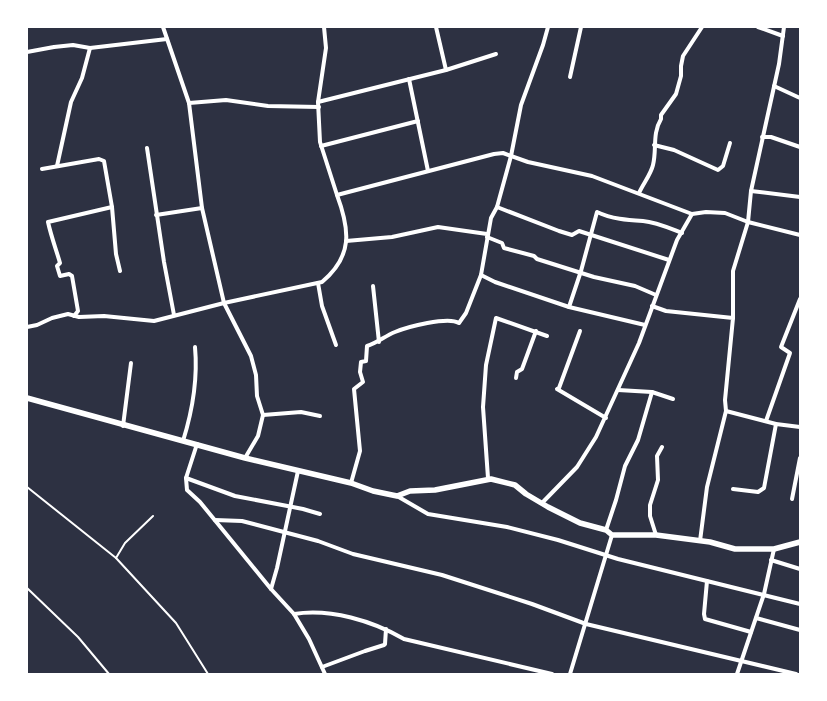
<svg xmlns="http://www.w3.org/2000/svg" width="827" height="701" font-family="'PT Sans',sans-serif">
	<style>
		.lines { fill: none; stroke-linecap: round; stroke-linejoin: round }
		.service { stroke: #fff; stroke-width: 2 }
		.minor { stroke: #fff; stroke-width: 4 }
		.tertiary { stroke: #fff; stroke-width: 5.5 }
	</style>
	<rect width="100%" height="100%" fill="#2d3142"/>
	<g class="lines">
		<!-- service -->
		<g class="service">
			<path d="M 27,487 L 116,558 L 125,543 L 153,516"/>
			<path d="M 116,558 L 176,623 L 208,674"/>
			<path d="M 27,588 L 78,637 L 109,674"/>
		</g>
		<!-- minor -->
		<g class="minor">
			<path d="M 163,27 L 189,103 L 202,208 L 224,303 L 251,356 L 256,375 L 257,396 L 263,415 L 258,436 L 245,458"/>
			<path d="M 324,27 L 326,48 L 318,102 L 320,142 L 337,195"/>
			<path d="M 436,27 L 446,70"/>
			<path d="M 758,27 L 783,36"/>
			<path d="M 27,52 L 54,47 L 73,45 L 90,48 L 167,39"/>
			<path d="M 570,77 L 581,27"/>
			<path d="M 409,79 L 428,171"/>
			<path d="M 774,86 L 800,98"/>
			<path d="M 318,102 L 446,70 L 496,54"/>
			<path d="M 189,103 L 226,100 L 268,106 L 319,107"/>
			<path d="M 762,137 L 771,137 L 800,147"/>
			<path d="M 654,145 L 674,150 L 718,170 L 723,166 L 730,143"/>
			<path d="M 321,146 L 418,121"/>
			<path d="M 147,148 L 164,262 L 174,315"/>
			<path d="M 57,166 L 71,102 L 82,78 L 90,48"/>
			<path d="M 42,169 L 99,159 L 104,161 L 112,207 L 116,254 L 120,271"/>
			<path d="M 751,191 L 800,197"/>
			<path d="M 639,193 C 643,184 651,174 653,165 C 657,149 652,134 661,119 L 661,115 L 676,94 L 681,76 L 681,66 L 683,56 L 702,27"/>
			<path d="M 497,207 L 559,231 L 572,235 L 579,231 L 669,260"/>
			<path d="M 156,215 L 202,208"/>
			<path d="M 487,237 L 502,243 L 504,248 L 534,256 L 537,259 L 594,277 L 635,286 L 656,295"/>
			<path d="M 346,241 L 392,237 L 438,227 L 487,234"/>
			<path d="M 481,275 L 495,282 L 569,307 L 645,325"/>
			<path d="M 318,283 L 322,306 L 336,345"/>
			<path d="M 373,286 L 379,342"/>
			<path d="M 652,306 L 666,311 L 733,318 L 725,400 L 726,411 L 707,487 L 700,541"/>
			<path d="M 569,307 L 581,271 L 597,212 C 612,219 627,220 643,221 C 656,222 669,228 682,233"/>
			<path d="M 74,316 L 78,311 L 72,276 L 69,274 L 60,276 L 57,266 L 60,263 C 56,249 51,236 48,222 L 112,207"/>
			<path d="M 733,318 L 733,271 L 748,222 L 751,191 L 779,64 L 784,27"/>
			<path d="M 27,327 L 37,325 L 52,318 L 68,314 L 79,317 L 104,316 L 154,321 L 224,303 L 322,282 C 353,256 350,230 337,195 L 494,154 L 503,153 L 528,162 L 592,176 L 692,214"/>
			<path d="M 580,331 L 559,388 L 557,389 L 606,418"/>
			<path d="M 516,378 L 517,372 L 522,369 L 536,331"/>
			<path d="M 618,390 L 652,392 L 673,399"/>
			<path d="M 726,411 L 776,424 L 800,427"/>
			<path d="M 263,415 L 301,412 L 320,416"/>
			<path d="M 766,421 L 790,353 L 781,347 L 800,299"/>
			<path d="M 123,426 L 131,363"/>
			<path d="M 183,441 C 193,409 198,380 195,347"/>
			<path d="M 197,444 L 186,478 L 187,490 L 200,502 L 271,589 L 294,614 L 309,639 L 325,674"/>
			<path d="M 186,478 L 235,496 L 303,509 L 320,514"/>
			<path d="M 488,478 L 483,407 L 486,365 L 496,318 L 547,336"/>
			<path d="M 351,483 L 360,451 L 354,389 L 363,382 L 360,372 L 361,362 L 366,361 L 367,346 C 377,343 385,336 395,332 C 407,327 448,316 459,323 L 466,313 L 481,275 L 491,218 L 497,207 L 511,156 L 521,105 L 543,45 L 548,27"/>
			<path d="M 733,489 L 758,492 L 764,488 L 776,424"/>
			<path d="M 397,496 L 428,514 L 507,527 L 558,540 L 618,559 L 800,604"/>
			<path d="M 792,499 L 800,458"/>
			<path d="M 542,503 L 577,467 L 596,437 L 639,343 L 677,240 L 692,214 L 706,212 L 725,213 L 748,222 L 800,235"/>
			<path d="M 215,520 L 242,521 L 318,541 L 353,554 L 442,575 L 532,604 L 586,624 L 796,674"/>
			<path d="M 606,530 L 616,500 L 625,466 L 638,440 L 652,392"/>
			<path d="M 656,535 L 650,516 L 650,505 L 658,480 L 657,456 L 662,447"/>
			<path d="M 771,560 L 800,569"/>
			<path d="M 707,581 L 704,614 L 705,619 L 751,632"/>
			<path d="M 271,589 L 277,568 L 298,471"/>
			<path d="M 294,614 C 330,608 373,621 404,639 L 552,674"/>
			<path d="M 756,618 L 800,630"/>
			<path d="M 322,667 L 365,651 L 384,645 L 385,644 L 386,629"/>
			<path d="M 570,674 L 612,535"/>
			<path d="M 737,674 L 764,594 L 774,549"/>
		</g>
		<!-- tertiary -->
		<path class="tertiary" d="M 27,398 L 245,458 L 351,483 L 373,491 L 397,496 L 410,491 L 435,490 L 491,479 L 515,485 L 526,494 L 548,507 L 580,523 L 606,530 L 612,535 L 656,535 L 710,542 L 735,549 L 774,549 L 800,542"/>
	</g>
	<!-- border -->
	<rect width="827" height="701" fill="none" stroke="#ffffff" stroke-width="56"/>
</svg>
